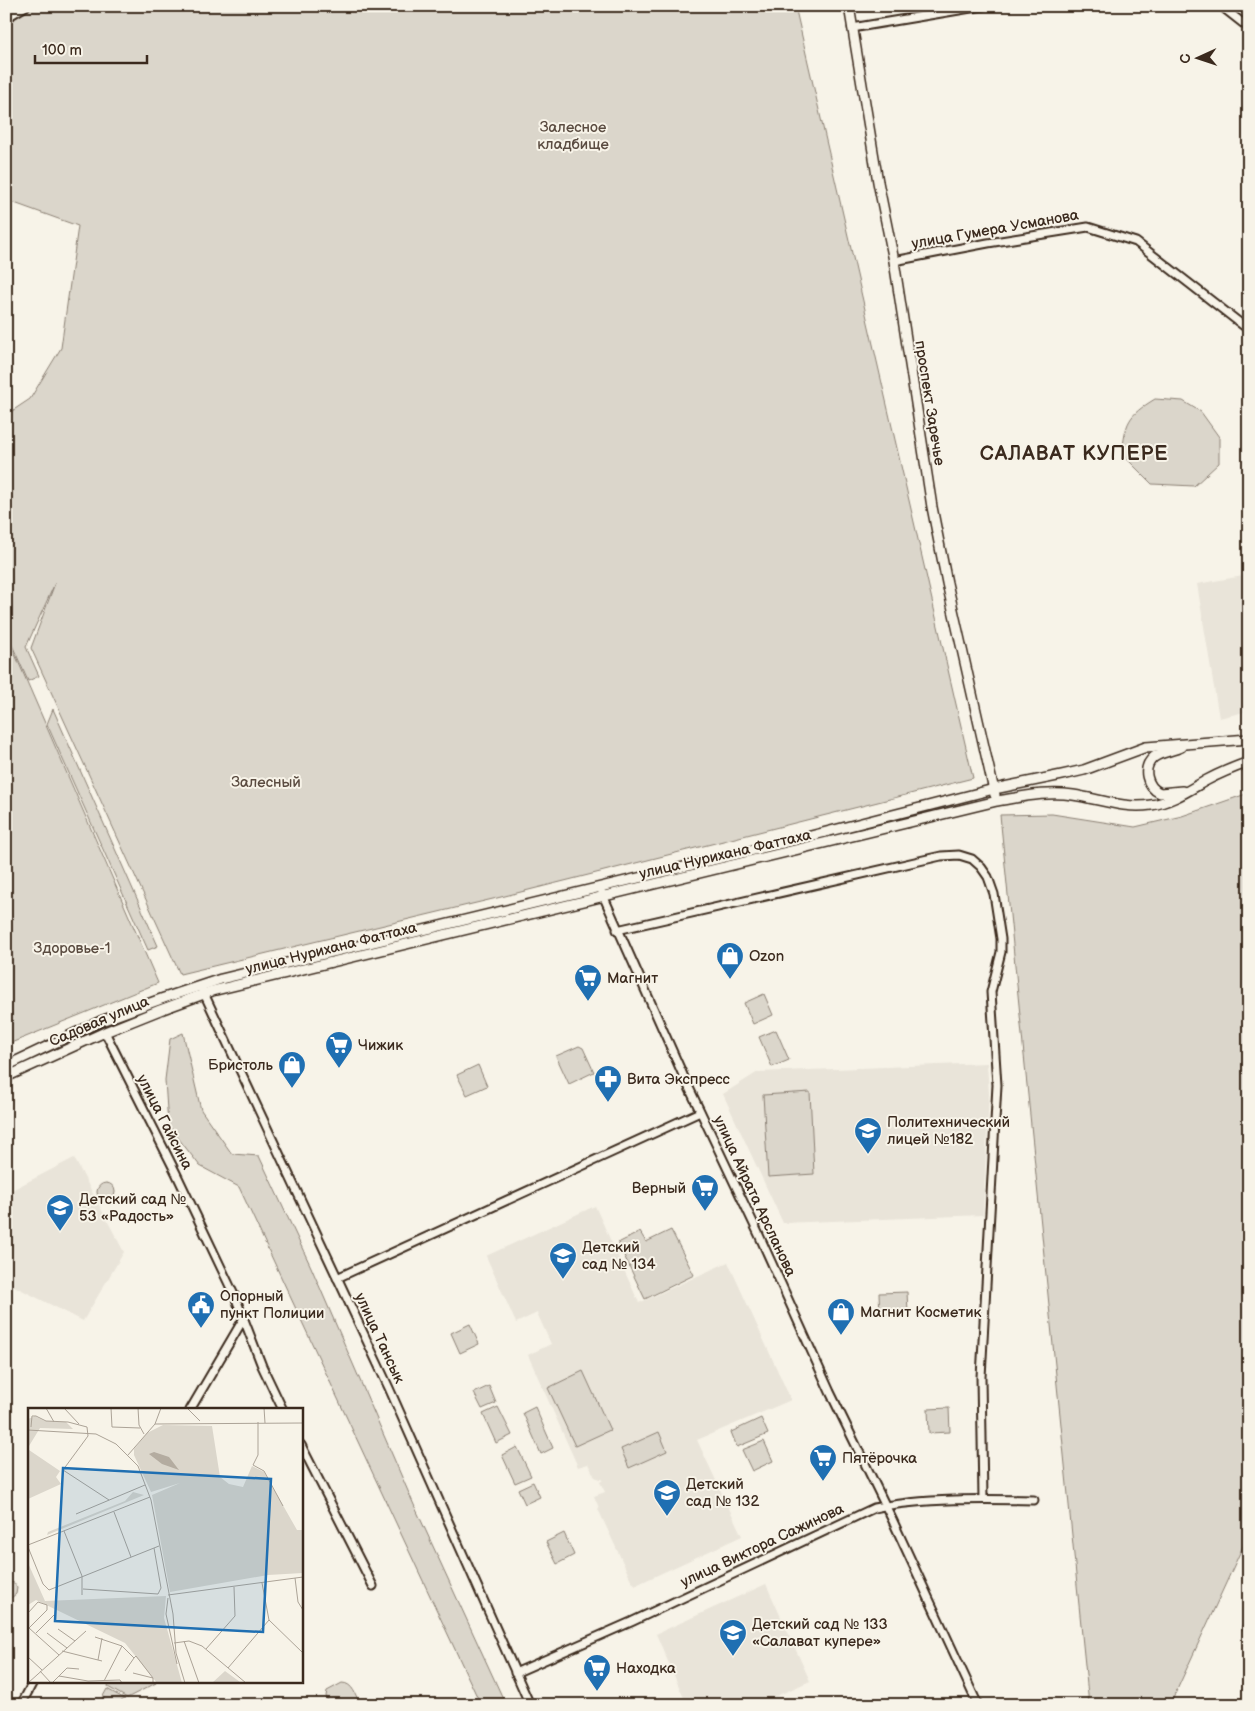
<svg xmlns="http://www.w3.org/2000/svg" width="1255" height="1711" font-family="'Balsamiq Sans',sans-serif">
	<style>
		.built { fill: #e9e4d9 }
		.green { fill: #dbd6cb; stroke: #8b8074 }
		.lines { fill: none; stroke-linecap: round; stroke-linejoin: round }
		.minor-casing { stroke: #3b2a1e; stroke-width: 11 }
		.tertiary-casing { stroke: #3b2a1e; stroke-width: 12 }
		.minor { stroke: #f7f3e8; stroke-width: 7 }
		.tertiary { stroke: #f7f3e8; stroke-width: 9 }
		.labels { text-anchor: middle; stroke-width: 4; stroke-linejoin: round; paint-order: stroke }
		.park-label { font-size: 15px; fill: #5b4c41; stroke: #f7f3e8 }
		.street-label { font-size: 15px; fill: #3b2a1e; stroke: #f7f3e8 }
		.poi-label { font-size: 15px; fill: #3b2a1e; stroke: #f7f3e8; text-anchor: start }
		.district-label { font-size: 20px; font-weight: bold; letter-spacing: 1px; fill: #3b2a1e; stroke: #f7f3e8 }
		.inset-road { fill: none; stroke: #aca397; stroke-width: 1 }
		.view { fill: #1f6fb2; fill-opacity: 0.15; stroke: #1f6fb2; stroke-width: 2.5 }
		.inset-edge { fill: none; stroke: #3b2a1e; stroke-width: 2.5 }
	</style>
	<rect width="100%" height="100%" fill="#f7f3e8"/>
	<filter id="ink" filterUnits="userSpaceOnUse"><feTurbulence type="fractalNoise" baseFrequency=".02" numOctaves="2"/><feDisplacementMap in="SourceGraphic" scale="10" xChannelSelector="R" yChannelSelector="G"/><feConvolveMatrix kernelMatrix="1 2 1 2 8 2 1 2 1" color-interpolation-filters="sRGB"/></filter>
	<g filter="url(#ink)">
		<!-- built -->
		<g class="built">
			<path d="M 1249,575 L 1249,711 L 1219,718 L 1197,584 Z"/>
			<path d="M 987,1063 L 989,1094 L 983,1215 L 783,1223 L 723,1094 L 758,1072 Z"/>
			<path d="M 74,1158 L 124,1252 L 83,1321 L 6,1282 L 6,1193 Z"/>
			<path d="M 595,1206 L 639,1303 L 728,1262 L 791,1400 L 697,1440 L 742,1536 L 636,1585 L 632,1582 L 598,1509 L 599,1508 L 594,1496 L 605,1492 L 600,1482 L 603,1480 L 595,1477 L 588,1464 L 578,1467 L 528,1355 L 551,1344 L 537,1313 L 516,1323 L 486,1256 Z"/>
			<path d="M 766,1584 L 810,1681 L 756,1705 L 687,1705 L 656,1634 Z"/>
		</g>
		<!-- green -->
		<g class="green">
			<path d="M 28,6 L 795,6 L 973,778 L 497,898 L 180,974 L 31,648 L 55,583 L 26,647 L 39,676 L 28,681 L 9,638 L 6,540 L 6,415 L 30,399 L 61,348 L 78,226 L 6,200 L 6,20 Z"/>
			<path d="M 1155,399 L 1183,401 L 1201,412 L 1219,437 L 1219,463 L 1194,486 L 1152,484 L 1122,454 C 1126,422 1127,416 1155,399 Z"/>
			<path d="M 6,568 L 8,638 L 158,983 L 6,1045 Z"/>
			<path d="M 53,709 L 158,946 L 148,950 L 47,724 Z"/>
			<path d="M 1249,793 L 1249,1533 L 1170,1705 L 1089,1705 L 1000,815 L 1052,814 L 1135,827 L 1182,816 Z"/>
			<path d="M 764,994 L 773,1015 L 753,1024 L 744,1003 Z"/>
			<path d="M 776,1030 L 789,1060 L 772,1067 L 759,1037 Z"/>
			<path d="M 183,1033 L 201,1110 L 232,1154 L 259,1156 L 311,1267 L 414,1505 L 506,1705 L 481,1705 L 239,1187 L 200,1166 L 168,1125 L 165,1080 L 170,1039 Z"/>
			<path d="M 579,1046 L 583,1048 L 594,1072 L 569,1084 L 556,1056 Z"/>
			<path d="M 478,1065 L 487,1086 L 467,1095 L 457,1075 Z"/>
			<path d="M 810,1092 L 814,1174 L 768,1177 L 763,1095 Z"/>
			<circle cx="106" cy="1192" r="9"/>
			<path d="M 671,1230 L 694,1275 L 645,1299 L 618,1243 L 640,1232 L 646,1242 Z"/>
			<path d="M 907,1292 L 908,1313 L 880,1314 L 879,1293 Z"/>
			<path d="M 470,1324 L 479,1344 L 460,1353 L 451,1333 Z"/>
			<path d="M 583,1371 L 610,1430 L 575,1446 L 548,1388 Z"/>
			<path d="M 489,1386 L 496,1403 L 482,1409 L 474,1393 Z"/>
			<path d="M 498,1407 L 512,1435 L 496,1443 L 483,1414 Z"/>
			<path d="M 535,1407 L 553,1448 L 541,1454 L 523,1413 Z"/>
			<path d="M 949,1408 L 950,1432 L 929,1433 L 928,1409 Z"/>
			<path d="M 761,1418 L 768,1434 L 737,1447 L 731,1432 Z"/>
			<path d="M 659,1432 L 667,1451 L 629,1468 L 621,1449 Z"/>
			<path d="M 764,1441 L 773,1461 L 752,1471 L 742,1450 Z"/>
			<path d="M 517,1447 L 531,1476 L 515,1483 L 502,1455 Z"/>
			<path d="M 533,1482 L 540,1497 L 525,1504 L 518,1489 Z"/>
			<path d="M 564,1533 L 574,1555 L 557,1564 L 546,1542 Z"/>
			<path d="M 6,1581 L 14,1583 L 17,1588 L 16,1594 L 11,1598 L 6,1598 Z"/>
			<path d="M 110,1682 L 154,1682 L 156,1683 L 127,1698 L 108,1687 Z"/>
			<path d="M 342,1683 C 353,1683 356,1696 360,1705 L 329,1705 L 326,1696 L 327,1691 Z"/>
			<path d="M 107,1689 L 125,1699 L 113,1705 L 102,1698 Z"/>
		</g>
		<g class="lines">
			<defs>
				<g id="minor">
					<path d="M 1221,6 L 1249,28"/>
					<path d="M 6,18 L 26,6"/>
					<path d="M 852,28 L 983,6"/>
					<path d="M 894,261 L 988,243 L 1088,227 L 1136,242 L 1249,330"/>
					<path d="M 602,893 L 683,1075 L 759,1235 L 830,1392 L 892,1519 L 978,1705"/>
					<path d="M 617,930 L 941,856 L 959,855 L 972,859 L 981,867 L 988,877 L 994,894 L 1001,939 L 1001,952 L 991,992 L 997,1085 L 981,1377 L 983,1499"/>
					<path d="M 202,989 L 389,1388 L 530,1705"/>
					<path d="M 105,1032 L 176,1173 L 236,1299 L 262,1366 L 283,1410"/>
					<path d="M 337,1278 L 700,1112"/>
					<path d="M 190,1410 L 244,1318"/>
					<path d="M 301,1445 L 373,1586"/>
					<path d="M 1247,1627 L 1249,1627"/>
					<path d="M 515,1673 L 631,1622 L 874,1508 C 924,1498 984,1499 1034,1500"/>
					<path d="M 21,1705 L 33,1682"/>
				</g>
				<g id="tertiary">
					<path d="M 849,6 L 878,182 L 894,261 L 932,507 L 947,583 L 995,795"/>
					<path d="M 1181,747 C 1172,751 1161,752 1154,757 C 1141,768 1147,787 1160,793 L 1182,791"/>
					<path d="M 6,1066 L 101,1021 L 164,998 L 221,979 L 791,841 L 994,789 L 1062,775 L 1084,770 L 1146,747 L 1249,739"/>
					<path d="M 6,1077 L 105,1032 L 160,1010 L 212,991 L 997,801 C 1022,797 1047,791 1073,795 C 1100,799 1123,809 1151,805 C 1172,802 1189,790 1207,780 C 1220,773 1235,767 1249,762"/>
				</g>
			</defs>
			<!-- minor casing -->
			<use href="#minor" class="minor-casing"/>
			<!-- tertiary casing -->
			<use href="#tertiary" class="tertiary-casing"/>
			<!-- minor -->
			<use href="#minor" class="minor"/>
			<!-- tertiary -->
			<use href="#tertiary" class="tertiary"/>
		</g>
	</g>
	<!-- icons -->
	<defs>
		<symbol id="shop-pin" viewBox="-11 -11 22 30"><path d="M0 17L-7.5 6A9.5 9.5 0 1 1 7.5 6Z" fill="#1f6fb2" stroke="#f7f3e8"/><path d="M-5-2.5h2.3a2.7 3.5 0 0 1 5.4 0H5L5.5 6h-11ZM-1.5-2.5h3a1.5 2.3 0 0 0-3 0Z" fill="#fff"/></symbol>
		<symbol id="supermarket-pin" viewBox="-11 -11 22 30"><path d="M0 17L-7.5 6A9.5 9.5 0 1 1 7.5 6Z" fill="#1f6fb2" stroke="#f7f3e8"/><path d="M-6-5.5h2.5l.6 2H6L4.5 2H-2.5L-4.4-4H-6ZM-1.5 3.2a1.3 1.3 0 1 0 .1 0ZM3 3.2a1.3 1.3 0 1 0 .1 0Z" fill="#fff"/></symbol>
		<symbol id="pharmacy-pin" viewBox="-11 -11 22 30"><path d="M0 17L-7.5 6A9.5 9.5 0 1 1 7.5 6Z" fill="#1f6fb2" stroke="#f7f3e8"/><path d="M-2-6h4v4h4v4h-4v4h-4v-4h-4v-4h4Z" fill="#fff"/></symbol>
		<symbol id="school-pin" viewBox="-11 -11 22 30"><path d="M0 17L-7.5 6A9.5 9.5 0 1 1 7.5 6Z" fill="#1f6fb2" stroke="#f7f3e8"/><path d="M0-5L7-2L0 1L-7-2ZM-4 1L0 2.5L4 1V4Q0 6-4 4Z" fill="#fff"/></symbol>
		<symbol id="civic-pin" viewBox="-11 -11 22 30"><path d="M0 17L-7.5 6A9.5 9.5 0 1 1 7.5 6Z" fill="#1f6fb2" stroke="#f7f3e8"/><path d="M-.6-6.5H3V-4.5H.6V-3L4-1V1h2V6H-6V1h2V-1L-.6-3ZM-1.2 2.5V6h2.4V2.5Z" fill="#fff"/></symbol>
	</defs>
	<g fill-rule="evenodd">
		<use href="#shop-pin" x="714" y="940" width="32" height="43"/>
		<use href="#supermarket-pin" x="572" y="962" width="32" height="43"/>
		<use href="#supermarket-pin" x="323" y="1029" width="32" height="43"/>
		<use href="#shop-pin" x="276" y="1049" width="32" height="43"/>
		<use href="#pharmacy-pin" x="592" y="1063" width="32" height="43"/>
		<use href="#school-pin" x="852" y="1115" width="32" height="43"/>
		<use href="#supermarket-pin" x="689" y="1172" width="32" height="43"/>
		<use href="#school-pin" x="44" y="1192" width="32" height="43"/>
		<use href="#school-pin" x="547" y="1240" width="32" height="43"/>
		<use href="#civic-pin" x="185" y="1289" width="32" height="43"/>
		<use href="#shop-pin" x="825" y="1296" width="32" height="43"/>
		<use href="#supermarket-pin" x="807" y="1442" width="32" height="43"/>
		<use href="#school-pin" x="651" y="1477" width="32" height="43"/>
		<use href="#school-pin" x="717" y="1617" width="32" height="43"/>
		<use href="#supermarket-pin" x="581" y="1652" width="32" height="43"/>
	</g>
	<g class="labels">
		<!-- park labels -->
		<g class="park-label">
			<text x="573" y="132">Залесное<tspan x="573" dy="17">кладбище</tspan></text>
			<text x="266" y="787">Залесный</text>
			<text x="72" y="953">Здоровье-1</text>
		</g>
		<!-- street labels -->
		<g class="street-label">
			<text transform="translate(995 229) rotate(-10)" y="5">улица Гумера Усманова</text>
			<text transform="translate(930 403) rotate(81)" y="5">проспект Заречье</text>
			<text transform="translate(725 854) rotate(-13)" y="5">улица Нурихана Фаттаха</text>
			<text transform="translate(331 948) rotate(-14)" y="5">улица Нурихана Фаттаха</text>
			<text transform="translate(99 1021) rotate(-23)" y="5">Садовая улица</text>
			<text transform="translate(165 1122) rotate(63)" y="5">улица Гайсина</text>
			<text transform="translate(755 1196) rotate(65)" y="5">улица Айрата Арсланова</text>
			<text transform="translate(380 1338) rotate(65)" y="5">улица Тансык</text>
			<text transform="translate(762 1545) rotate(-25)" y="5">улица Виктора Сажинова</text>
		</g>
		<!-- poi labels -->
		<g class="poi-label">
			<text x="749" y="961">Ozon</text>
			<text x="607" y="983">Магнит</text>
			<text x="358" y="1050">Чижик</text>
			<text x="273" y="1070" text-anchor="end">Бристоль</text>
			<text x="627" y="1084">Вита Экспресс</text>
			<text x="887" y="1127">Политехнический<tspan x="887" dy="17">лицей №182</tspan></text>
			<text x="686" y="1193" text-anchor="end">Верный</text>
			<text x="79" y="1204">Детский сад №<tspan x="79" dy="17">53 «Радость»</tspan></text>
			<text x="582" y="1252">Детский<tspan x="582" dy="17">сад № 134</tspan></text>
			<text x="220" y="1301">Опорный<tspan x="220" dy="17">пункт Полиции</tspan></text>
			<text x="860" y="1317">Магнит Косметик</text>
			<text x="842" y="1463">Пятёрочка</text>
			<text x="686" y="1489">Детский<tspan x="686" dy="17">сад № 132</tspan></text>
			<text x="752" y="1629">Детский сад № 133<tspan x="752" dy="17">«Салават купере»</tspan></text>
			<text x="616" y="1673">Находка</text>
		</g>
		<!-- district labels -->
		<g class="district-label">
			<text x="1074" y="460">САЛАВАТ КУПЕРЕ</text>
		</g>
	</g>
	<!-- overview -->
	<g transform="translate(28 1408)">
		<rect width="275" height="275" fill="#f7f3e8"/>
		<path d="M 7,8 L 17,13 L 38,14 L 45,21 L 12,20 L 1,38 L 0,11 ZM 135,17 L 184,18 L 192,69 L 201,76 L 215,79 L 224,58 L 236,64 L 269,122 L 275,122 L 275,165 L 240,167 L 142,184 L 124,87 L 152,75 L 123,84 L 106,47 L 106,41 L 119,25 ZM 1,42 L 32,63 L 28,69 L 33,76 L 0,91 ZM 105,84 L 116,87 L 19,127 L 20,124 L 97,93 ZM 0,155 L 17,193 L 138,188 L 136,210 L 154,275 L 129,275 L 97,235 L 8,192 L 0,197 ZM 197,263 L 212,274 L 211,275 L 184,275 Z" fill="#dbd6cb"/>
		<path d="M 126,44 L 141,49 L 151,62 L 134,56 L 121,46 Z" fill="#b4aca0"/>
		<path class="inset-road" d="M 18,0 L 26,14M 36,0 L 51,16M 83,0 L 84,19 L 112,20M 110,0 L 111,17 L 116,26M 159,0 L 172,13M 236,0 L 237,15M 230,14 L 230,47 L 225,57 L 236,63 L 255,98M 127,16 L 275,15M 3,19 L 4,8 L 8,8 L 18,13 L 40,14 L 59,19 L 60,28 L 35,62 L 81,92M 0,22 L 68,26 L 88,36 L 110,58 L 123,92 L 145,206 L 148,245 L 157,275M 100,47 L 127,16 L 133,0M 86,104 L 103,149M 48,106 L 117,77M 36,123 L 54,168 L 54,187M 0,137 L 122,89M 0,139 L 15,176 L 21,182 L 131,138M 267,170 L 270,194 L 275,202M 234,175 L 241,212 L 275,245M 55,181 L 130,186 L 133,180 L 126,140M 140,187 L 275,169M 140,190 L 138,206 L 149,256M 0,205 L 10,194 L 19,197 L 19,202 L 0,221M 1,220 L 31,247M 30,221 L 47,233M 8,225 L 26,207M 19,225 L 39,240M 67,229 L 94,238 L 106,250 L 108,248 L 125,270M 156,233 L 171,275M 146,235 L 161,233 L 174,238 L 218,275M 178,241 L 207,208 L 206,179M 34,243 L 74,253M 0,249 L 14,262M 70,252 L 74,230M 200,260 L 241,212M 12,263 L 23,275M 97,263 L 106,250M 105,265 L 125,270 L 125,275M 31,268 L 60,273 L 92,272 L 94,275M 76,273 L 94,238M 0,275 L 58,223M 24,275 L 39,260 L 51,261"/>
		<path class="view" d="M 35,60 L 243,71 L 235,224 L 27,213 Z"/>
		<rect width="275" height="275" class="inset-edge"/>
	</g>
	<!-- margin -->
	<rect width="1255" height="1711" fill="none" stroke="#f7f3e8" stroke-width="25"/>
	<rect x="12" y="12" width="1230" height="1686" fill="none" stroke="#3b2a1e" stroke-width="2" filter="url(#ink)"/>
	<!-- north arrow -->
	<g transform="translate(1198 58) rotate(267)" stroke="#f7f3e8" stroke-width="4" paint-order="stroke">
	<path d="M0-4L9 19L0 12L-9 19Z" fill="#3b2a1e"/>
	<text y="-8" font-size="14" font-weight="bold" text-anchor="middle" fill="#3b2a1e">С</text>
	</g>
	<!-- scale -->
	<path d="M35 55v8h112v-8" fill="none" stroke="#3b2a1e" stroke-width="2.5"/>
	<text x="42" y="55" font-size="15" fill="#3b2a1e" stroke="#f7f3e8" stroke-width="4" paint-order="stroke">100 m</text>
</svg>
